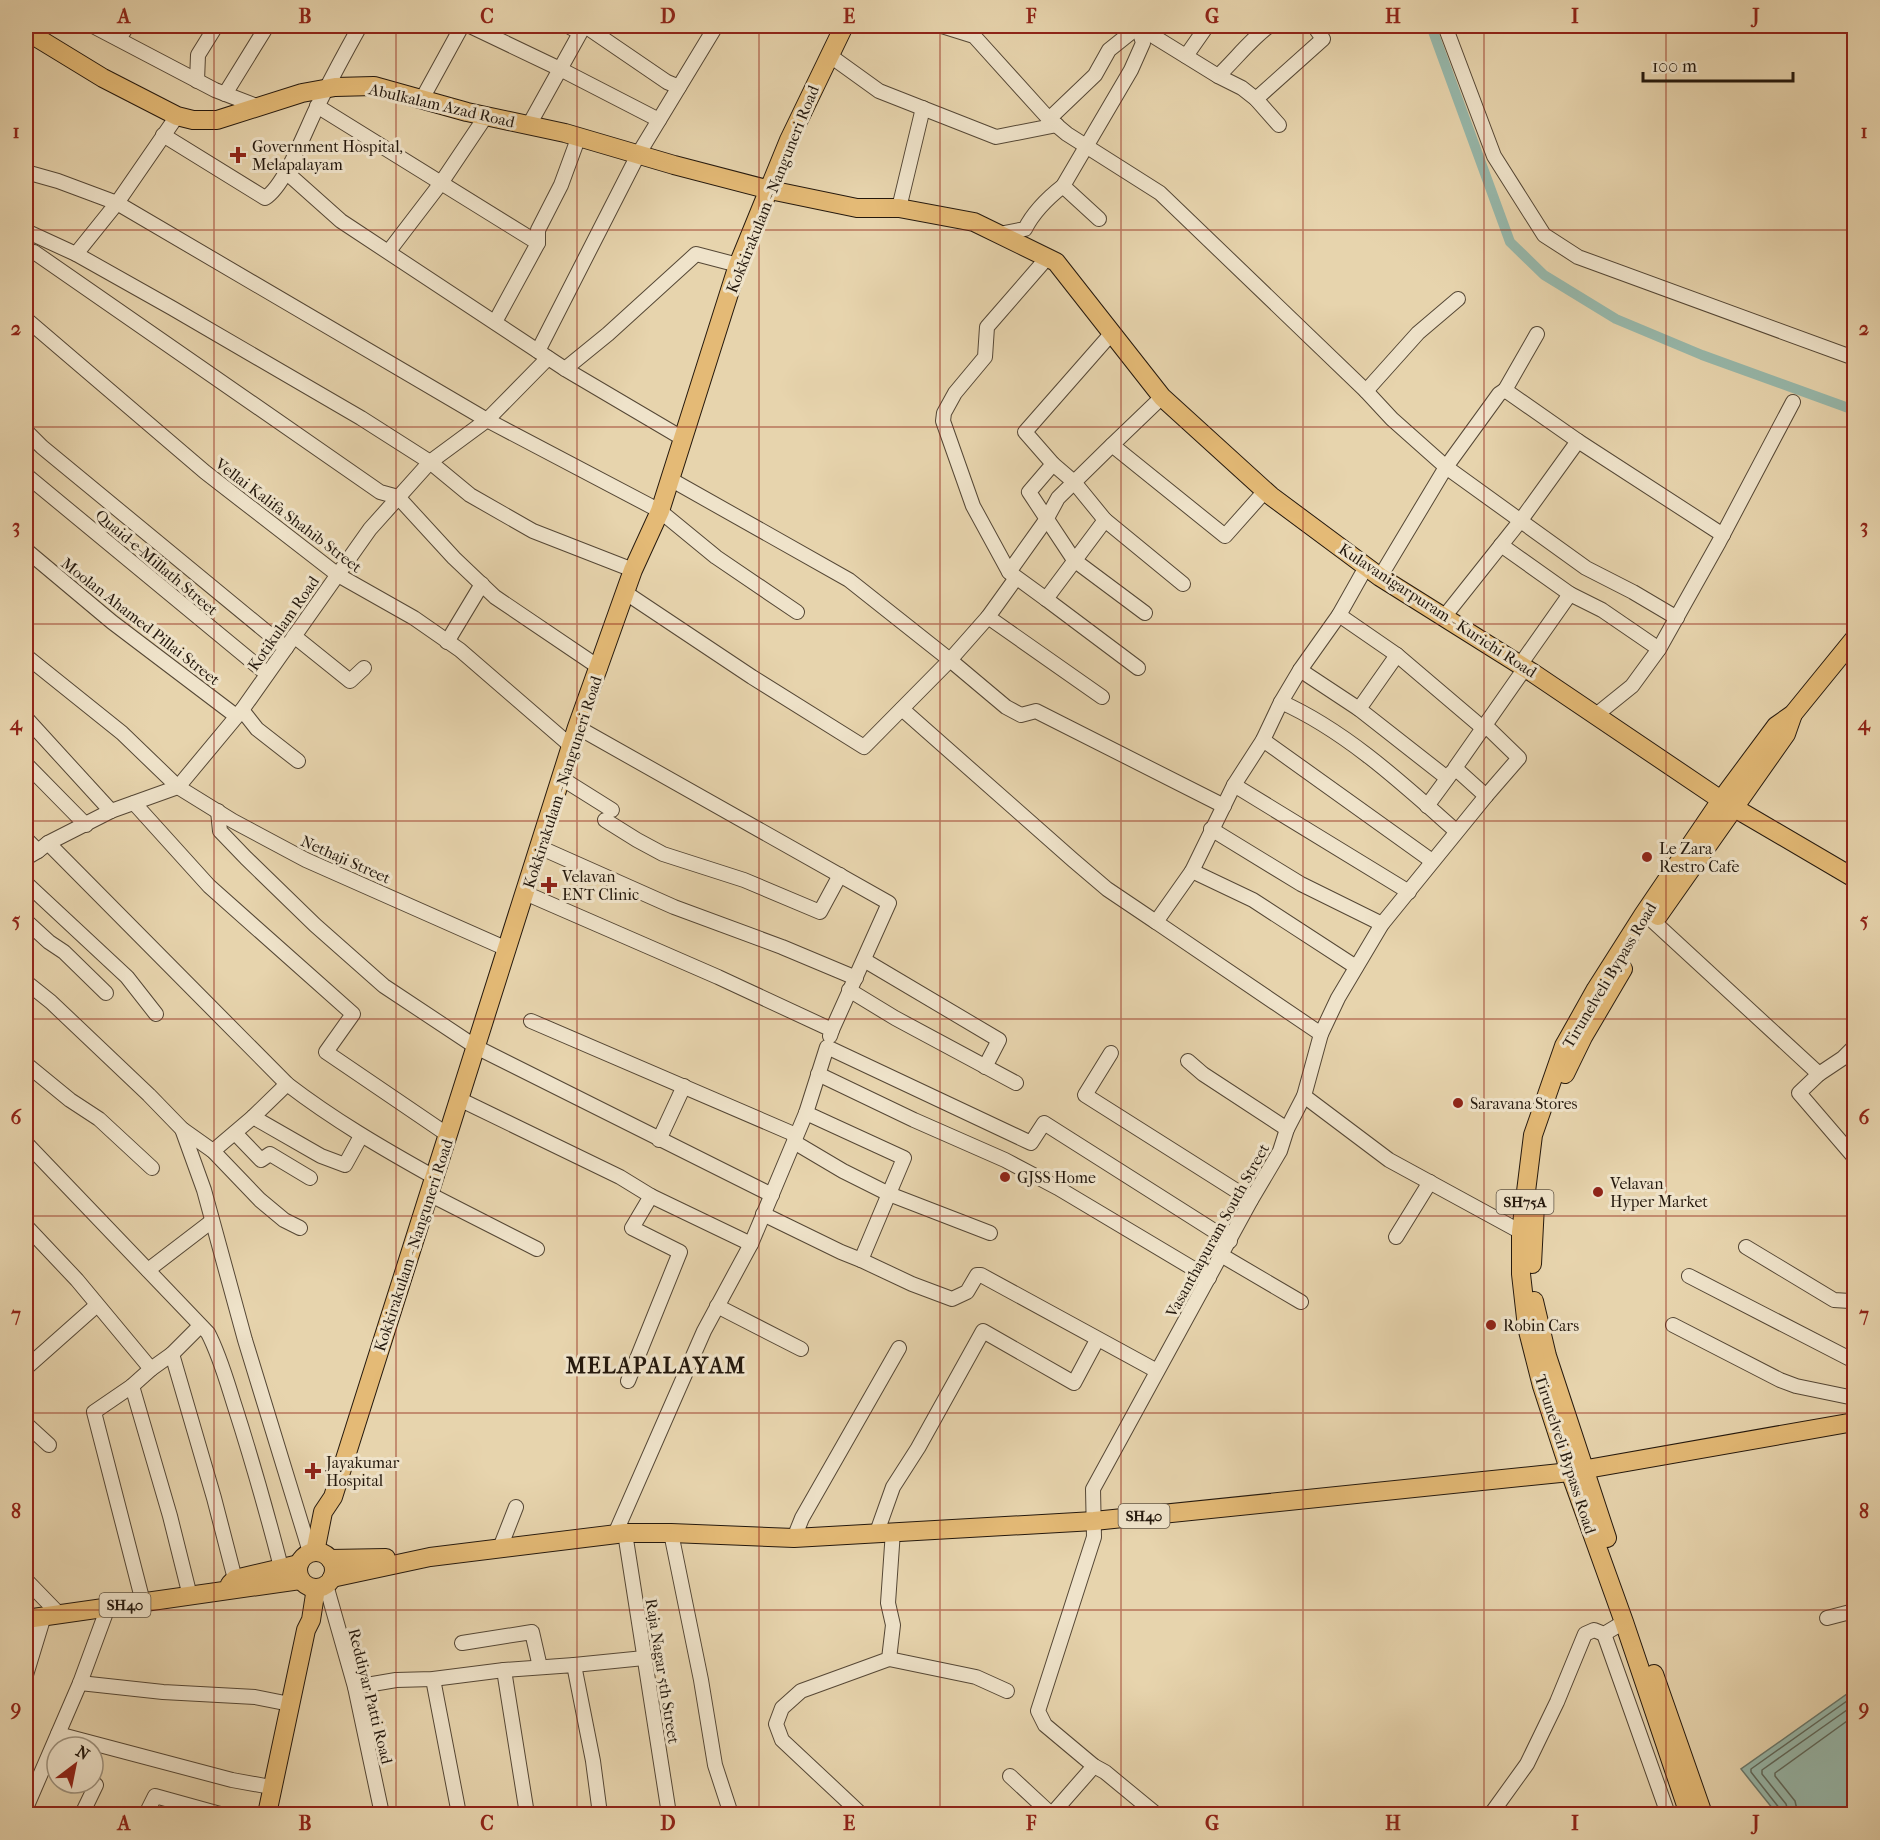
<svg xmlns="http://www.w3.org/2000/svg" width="1880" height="1840" font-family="'IM FELL French Canon',serif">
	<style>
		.water { fill: #97b8ab; stroke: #69786c; stroke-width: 1.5 }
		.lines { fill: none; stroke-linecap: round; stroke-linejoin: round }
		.shore { stroke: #5e685c; stroke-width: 1.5 }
		.canal { stroke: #97b8ab; stroke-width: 10 }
		.minor-casing { stroke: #554735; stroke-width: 16 }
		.major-casing { stroke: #24180d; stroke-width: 20 }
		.minor { stroke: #efe3ca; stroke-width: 14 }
		.major { stroke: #e4ba76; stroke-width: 18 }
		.grid { fill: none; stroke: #8f2418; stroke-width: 1.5; stroke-opacity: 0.55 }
		.poi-dot { fill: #8f2418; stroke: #efe3ca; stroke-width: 2 }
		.labels { text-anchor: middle; stroke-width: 6; stroke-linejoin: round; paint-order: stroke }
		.shield { fill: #efe3ca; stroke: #615546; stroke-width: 1.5 }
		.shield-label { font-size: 15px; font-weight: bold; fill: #24180d }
		.street-label { font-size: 16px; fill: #24180d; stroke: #efe3ca }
		.poi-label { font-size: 16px; fill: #24180d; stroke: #efe3ca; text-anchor: start }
		.district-label { font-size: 22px; font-weight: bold; letter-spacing: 1.5px; fill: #24180d; stroke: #efe3ca }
		.neatline { fill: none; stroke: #8f2418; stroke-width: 2 }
		.grid-label { font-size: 20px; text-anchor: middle; font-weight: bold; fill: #8f2418 }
	</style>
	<rect width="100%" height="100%" fill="#e7d4ad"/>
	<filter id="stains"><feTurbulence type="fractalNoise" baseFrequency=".00333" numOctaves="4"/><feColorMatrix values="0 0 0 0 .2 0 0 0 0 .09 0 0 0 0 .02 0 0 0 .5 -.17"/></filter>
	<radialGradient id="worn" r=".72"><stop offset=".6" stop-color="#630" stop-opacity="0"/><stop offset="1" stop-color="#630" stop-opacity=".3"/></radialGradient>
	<!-- water -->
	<path class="water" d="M 1854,1689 L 1854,1814 L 1777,1814 L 1741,1769 Z"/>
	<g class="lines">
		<!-- shore -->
		<g class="shore">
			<path d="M 1782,1814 L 1780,1809 L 1751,1772 L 1751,1769 L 1854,1696"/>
			<path d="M 1789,1814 L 1786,1804 L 1762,1774 L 1762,1770 L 1854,1705"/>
			<path d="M 1798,1814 L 1795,1801 L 1775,1776 L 1775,1773 L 1854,1716"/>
		</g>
		<!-- canal -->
		<path class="canal" d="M 1431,26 L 1510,242 L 1544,275 L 1616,319 L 1702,355 L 1854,410"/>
		<defs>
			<g id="minor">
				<path d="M 93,26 L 215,90 L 259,107"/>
				<path d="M 470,26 L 560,69 L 659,120"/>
				<path d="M 568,26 L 579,32 L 584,26"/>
				<path d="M 585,26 L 667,82 L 679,87"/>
				<path d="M 942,26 L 974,36 L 1049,119 L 1067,134 L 1160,193 L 1366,391 L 1392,419 L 1446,467 L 1499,394 L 1505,390"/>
				<path d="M 1137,26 L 1218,76 L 1242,88 L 1256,99 L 1279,125"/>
				<path d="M 1445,26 L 1494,156 L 1544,235 L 1578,257 L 1854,358"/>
				<path d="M 119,39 L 127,26"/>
				<path d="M 829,55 L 879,91 L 996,137 L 1057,125"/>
				<path d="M 1186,56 L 1207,26"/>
				<path d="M 1218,76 C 1235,60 1250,40 1269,26"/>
				<path d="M 197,81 L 198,55 L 216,26"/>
				<path d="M 225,94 L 267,26"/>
				<path d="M 422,99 L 462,26"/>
				<path d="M 1256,99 L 1323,39 L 1314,26"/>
				<path d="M 317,106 L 538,243 L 495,322"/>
				<path d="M 177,116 L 117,203 L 487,420 L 660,511 L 716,557 L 797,612"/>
				<path d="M 1049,119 L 1095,75 L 1109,50 L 1139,26"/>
				<path d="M 529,125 L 584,26"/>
				<path d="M 163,135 L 265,198 C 286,185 307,126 319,103 C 332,77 346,51 360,26"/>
				<path d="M 26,172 L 58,181 L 117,203 L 76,254 L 26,231"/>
				<path d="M 286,172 L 341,221 L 565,369 L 682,438"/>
				<path d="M 1063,186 L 1099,219"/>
				<path d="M 899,208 L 923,108"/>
				<path d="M 999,234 L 1025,229 C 1033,213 1049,197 1063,186 L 1131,70 L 1143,43 L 1138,26"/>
				<path d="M 538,243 L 538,230 L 561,185 L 579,136"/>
				<path d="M 389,251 L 441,183 L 486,116"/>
				<path d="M 34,252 L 380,492 L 398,497 L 454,558 L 495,597 L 600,668"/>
				<path d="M 76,254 L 172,308 L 361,418 L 430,462 L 470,495 L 533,531 L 633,570"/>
				<path d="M 26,319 L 205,472 L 338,575 L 414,618 L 460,650 L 571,746"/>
				<path d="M 1111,334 L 1025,432 L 1053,464 L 1029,492 L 1074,560 L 1145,613"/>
				<path d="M 1537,334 L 1505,390 L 1578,441"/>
				<path d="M 538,351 L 639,153 L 716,26"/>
				<path d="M 565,369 L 608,334 L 696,254 L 738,265"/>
				<path d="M 1366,391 L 1418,333 L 1458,299"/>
				<path d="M 26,431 L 42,447 L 286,648"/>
				<path d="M 1112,445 L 1162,397"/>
				<path d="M 1053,464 L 1074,482 L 1105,520"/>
				<path d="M 26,475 L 267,674"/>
				<path d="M 670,479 L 849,580 L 950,660 L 988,617"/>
				<path d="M 1501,545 L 1570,594"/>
				<path d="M 26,550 L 112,622 L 236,716"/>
				<path d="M 1366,567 L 1339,615 L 1397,655 L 1484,729"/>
				<path d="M 1009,572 L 973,506 L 943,421 L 944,413 L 955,393 L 985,357 L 987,327 L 1047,258"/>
				<path d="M 1380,577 L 1446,467 L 1586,568 L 1633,592 L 1677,618"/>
				<path d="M 1016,578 L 988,617 L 1102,697"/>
				<path d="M 1183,584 L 1105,520 L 1046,599 L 1009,572 L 1046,520 L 1058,498 L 1112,445 L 1225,536 L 1265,491"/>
				<path d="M 626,593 L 752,677 L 864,747 L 950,660 L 1006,707 L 1021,715 L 1036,711 L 1224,806"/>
				<path d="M 1046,599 L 1138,668"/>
				<path d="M 1444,617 L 1521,520 L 1578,441 L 1723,535"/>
				<path d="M 294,636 L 350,681 L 364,668"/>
				<path d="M 447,642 L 482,584"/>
				<path d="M 1397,655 L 1359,709 L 1447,778"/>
				<path d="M 26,656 L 122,733 L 178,787 L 233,821 L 306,860 L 507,949"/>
				<path d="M 1520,665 L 1570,594 L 1602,610 L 1659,649"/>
				<path d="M 1300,670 L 1359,709"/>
				<path d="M 1281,702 C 1346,731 1403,784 1456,831"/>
				<path d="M 902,709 L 1073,860 L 1107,889 L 1156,922"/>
				<path d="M 242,710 L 257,729 L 298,761"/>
				<path d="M 1596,715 L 1632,686 L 1659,649 L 1719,542 L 1793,402"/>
				<path d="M 26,718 L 111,811"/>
				<path d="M 577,727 L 889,903 L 832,1030"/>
				<path d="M 1263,740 L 1432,861"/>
				<path d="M 26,764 L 86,825"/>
				<path d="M 561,778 L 612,810"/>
				<path d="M 1234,785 L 1409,892"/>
				<path d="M 178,787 L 242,710 L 370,529 L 430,462 L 487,420 L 548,358"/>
				<path d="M 1486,796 L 1519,758 L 1486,726"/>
				<path d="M 134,803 L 209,886 L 353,1014 L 326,1052 L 448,1135"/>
				<path d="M 1427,806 L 1452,772"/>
				<path d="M 218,811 L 220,831 L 246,858 L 315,925 L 384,986 L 476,1047 L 772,1195"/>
				<path d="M 605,820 L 637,840 L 663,854 L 744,880 L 820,912 L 840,875"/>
				<path d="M 1211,829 L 1301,884 L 1382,924"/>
				<path d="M 26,839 L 38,851"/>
				<path d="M 48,843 L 287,1084 C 334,1120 382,1148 434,1177"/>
				<path d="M 539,847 L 674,907 L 782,947 L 856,978"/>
				<path d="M 26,858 L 38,851 L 48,843 L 111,811 L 178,787"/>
				<path d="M 1192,871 L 1253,900 L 1356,967"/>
				<path d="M 26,883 L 127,977 L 156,1014"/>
				<path d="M 525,893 L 718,977 L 832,1030 L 830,1036"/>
				<path d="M 26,921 L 49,942 L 64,952 L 106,993"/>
				<path d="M 1654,922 L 1819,1074 L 1843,1058 L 1854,1047"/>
				<path d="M 864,960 L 999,1040 L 985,1067"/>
				<path d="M 26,982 L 51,1002 L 149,1095 L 182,1129 L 213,1151 L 260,1200 L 284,1220 L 300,1228"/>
				<path d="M 849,990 L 895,1018 L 1016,1083"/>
				<path d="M 531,1021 L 796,1135"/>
				<path d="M 1321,1034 L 1156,922 L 1192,871 L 1234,785 L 1263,740 L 1281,702 L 1300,670 L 1339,615"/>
				<path d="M 1111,1053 L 1085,1095 L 1251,1200"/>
				<path d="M 1188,1061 L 1203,1074 L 1287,1129"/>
				<path d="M 26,1064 L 70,1100 L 99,1119 L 152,1168"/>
				<path d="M 818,1074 L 914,1120 L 1005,1160 L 1058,1188 L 1209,1278"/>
				<path d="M 1819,1074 L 1799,1093 L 1854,1157"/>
				<path d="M 1304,1096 L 1389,1160 L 1521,1232"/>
				<path d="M 459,1099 L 620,1177 L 651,1196 L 751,1244"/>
				<path d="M 253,1117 L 321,1156 L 345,1165 L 361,1136"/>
				<path d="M 182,1129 L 204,1190 L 245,1340 L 310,1552"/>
				<path d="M 235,1133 L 261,1160 L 270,1154 L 310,1178"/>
				<path d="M 659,1140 L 684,1086"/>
				<path d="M 794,1142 L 843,1171 L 889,1194 L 990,1233"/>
				<path d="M 26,1143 L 208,1333 C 220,1356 227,1382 235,1407 C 252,1460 267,1513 281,1567"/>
				<path d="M 213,1151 L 253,1117 L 287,1084"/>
				<path d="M 429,1194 L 537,1249"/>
				<path d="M 763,1214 L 841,1252 L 861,1260 L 904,1158 L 806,1113"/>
				<path d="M 26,1226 L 77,1280 L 151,1369 L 172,1354 L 214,1498 L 235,1579"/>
				<path d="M 1396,1237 L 1430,1182"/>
				<path d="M 1746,1247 L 1834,1300 L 1850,1301 L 1854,1303"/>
				<path d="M 1221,1255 L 1301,1302"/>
				<path d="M 861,1260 L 912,1284 L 952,1299 L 967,1292 L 977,1275 L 981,1275 L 1157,1371"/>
				<path d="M 148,1270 L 212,1221"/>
				<path d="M 1689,1276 L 1854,1361"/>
				<path d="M 717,1306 L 801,1349"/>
				<path d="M 1673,1325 L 1780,1380 L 1796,1386 L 1854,1398"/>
				<path d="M 172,1354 L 200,1326"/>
				<path d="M 26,1368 L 97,1305"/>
				<path d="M 628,1381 L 680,1252 L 632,1228 L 651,1196"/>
				<path d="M 132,1386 L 170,1516 L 190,1596"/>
				<path d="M 26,1424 L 49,1445"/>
				<path d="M 877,1532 L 893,1487 L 918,1448 L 983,1331 L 1074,1383 L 1097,1340"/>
				<path d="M 625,1533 L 669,1814"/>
				<path d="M 671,1533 L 701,1680 L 715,1765 L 731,1814"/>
				<path d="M 615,1534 L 704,1331 L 751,1244 L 806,1113 L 827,1047 L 1031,1143 L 1044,1123 L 1230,1241"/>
				<path d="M 794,1538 L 802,1518 L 899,1348"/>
				<path d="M 500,1548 L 516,1507"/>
				<path d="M 26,1580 L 59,1614"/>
				<path d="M 326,1585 L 355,1687 L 382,1814"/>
				<path d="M 143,1602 L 94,1412 L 132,1386 L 151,1369"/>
				<path d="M 1827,1618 L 1854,1611"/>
				<path d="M 1604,1634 L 1668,1814"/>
				<path d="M 462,1643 L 532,1632 L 540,1667"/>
				<path d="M 889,1659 L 976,1677 L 1007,1691"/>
				<path d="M 574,1665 L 644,1658"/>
				<path d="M 504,1670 L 527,1814"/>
				<path d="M 26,1675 L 44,1616"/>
				<path d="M 433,1679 L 459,1814"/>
				<path d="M 80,1683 L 163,1692 L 255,1697 L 290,1704"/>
				<path d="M 355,1687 L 396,1680 L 433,1679 L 504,1670 L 574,1665 L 593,1761 L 600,1814"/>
				<path d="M 58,1734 L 232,1780 L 271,1787"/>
				<path d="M 1010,1776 L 1051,1814"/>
				<path d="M 26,1808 L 80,1683 L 108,1607"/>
				<path d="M 82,1814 L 96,1785 L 93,1783"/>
				<path d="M 146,1814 L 155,1796 L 220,1814"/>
				<path d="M 861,1814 L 782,1740 L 776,1724 L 782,1708 L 801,1691 L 889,1659 L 893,1625 L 888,1603 L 893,1531"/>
				<path d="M 1052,1814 L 1094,1766"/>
				<path d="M 1156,1814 L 1105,1772 L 1094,1766 L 1045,1725 L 1038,1711 L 1094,1537 L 1093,1489 L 1251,1200 L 1280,1151 L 1287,1129 L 1304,1096 L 1321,1034 L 1338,998 L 1382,924 L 1486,796 L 1455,768 L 1525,668"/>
				<path d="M 1491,1814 L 1527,1764 L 1557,1702 L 1585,1634 L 1594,1630 L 1604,1634 L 1624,1622"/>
			</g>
			<g id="major">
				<path d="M 26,31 L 103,78 L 177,116 L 193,120 L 217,120 L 302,93 L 335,87 L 374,86 L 467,112 L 565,133 L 674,165 L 770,190 L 857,208 L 899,208 L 974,222 L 1056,262 L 1162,397 L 1271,496 L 1380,577 L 1533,673 L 1721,800 L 1854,878"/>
				<path d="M 1658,916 L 1786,734 L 1793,714"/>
				<path d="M 1565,1074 L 1583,1037 L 1623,969"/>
				<path d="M 1532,1264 L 1535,1205"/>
				<path d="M 1534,1301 L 1547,1356 L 1607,1538"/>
				<circle cx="316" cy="1570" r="18"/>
				<path d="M 315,1552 L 323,1512 L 333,1497 L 577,727 L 633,570 L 660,511 L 738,265 L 789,140 L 844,26"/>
				<path d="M 330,1559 L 386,1558"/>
				<path d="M 332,1578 L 430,1557 L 625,1533 L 671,1533 L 794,1538 L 1094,1521 L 1570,1472 L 1854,1422"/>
				<path d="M 230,1584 L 235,1579 L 299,1564"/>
				<path d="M 26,1619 L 300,1580"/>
				<path d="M 1654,1674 L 1703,1814"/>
				<path d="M 267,1814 L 306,1630 L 311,1620 L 316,1588"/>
				<path d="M 1689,1814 L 1624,1622 L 1570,1472 L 1542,1386 L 1527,1327 L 1521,1274 L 1521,1232 L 1533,1135 L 1564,1046 L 1596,989 L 1643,915 L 1721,800 L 1776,726 L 1793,714 L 1854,639"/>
			</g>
		</defs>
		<!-- minor casing -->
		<use href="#minor" class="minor-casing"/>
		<!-- major casing -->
		<use href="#major" class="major-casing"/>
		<!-- minor -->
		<use href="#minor" class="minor"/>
		<!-- major -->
		<use href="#major" class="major"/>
	</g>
	<!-- grid -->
	<path class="grid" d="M 214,26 L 214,1814M 396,26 L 396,1814M 577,26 L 577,1814M 759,26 L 759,1814M 940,26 L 940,1814M 1121,26 L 1121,1814M 1303,26 L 1303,1814M 1484,26 L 1484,1814M 1666,26 L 1666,1814M 26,230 L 1854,230M 26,427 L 1854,427M 26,624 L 1854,624M 26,821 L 1854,821M 26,1019 L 1854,1019M 26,1216 L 1854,1216M 26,1413 L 1854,1413M 26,1610 L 1854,1610"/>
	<!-- markers -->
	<g class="poi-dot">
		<path d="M235 146h6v6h6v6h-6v6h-6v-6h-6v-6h6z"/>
		<circle cx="1647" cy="857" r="6"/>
		<path d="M546 876h6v6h6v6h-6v6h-6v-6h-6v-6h6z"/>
		<circle cx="1458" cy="1103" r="6"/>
		<circle cx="1005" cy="1177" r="6"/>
		<circle cx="1598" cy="1192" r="6"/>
		<circle cx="1491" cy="1325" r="6"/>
		<path d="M310 1462h6v6h6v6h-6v6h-6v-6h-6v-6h6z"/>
	</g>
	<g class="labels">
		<!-- shield labels -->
		<g class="shield">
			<rect x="1496.5" y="1190" width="57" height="24" rx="4.5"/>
			<rect x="1118.5" y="1504" width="51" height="24" rx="4.5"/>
			<rect x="99.5" y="1593" width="51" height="24" rx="4.5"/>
		</g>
		<g class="shield-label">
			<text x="1525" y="1207">SH75A</text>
			<text x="1144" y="1521">SH40</text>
			<text x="125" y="1610">SH40</text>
		</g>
		<!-- street labels -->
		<g class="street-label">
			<text transform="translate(442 105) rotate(13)" y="6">Abulkalam Azad Road</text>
			<text transform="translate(772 189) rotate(-68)" y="6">Kokkirakulam - Nanguneri Road</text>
			<text transform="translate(289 515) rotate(37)" y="6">Vellai Kalifa Shahib Street</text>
			<text transform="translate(157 562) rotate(40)" y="6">Quaid-e-Millath Street</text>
			<text transform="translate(1438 610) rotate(33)" y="6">Kulavanigarpuram - Kurichi Road</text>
			<text transform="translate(141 621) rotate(38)" y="6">Moolan Ahamed Pillai Street</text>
			<text transform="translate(283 623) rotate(-55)" y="6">Kotikulam Road</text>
			<text transform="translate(562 782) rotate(-72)" y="6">Kokkirakulam - Nanguneri Road</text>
			<text transform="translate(346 859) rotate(24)" y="6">Nethaji Street</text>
			<text transform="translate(1609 975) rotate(-59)" y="6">Tirunelveli Bypass Road</text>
			<text transform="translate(1217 1230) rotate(-61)" y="6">Vasanthapuram South Street</text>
			<text transform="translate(413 1245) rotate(-72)" y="6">Kokkirakulam - Nanguneri Road</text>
			<text transform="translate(1566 1454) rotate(72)" y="6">Tirunelveli Bypass Road</text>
			<text transform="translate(663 1671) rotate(81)" y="6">Raja Nagar 5th Street</text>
			<text transform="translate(371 1696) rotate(76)" y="6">Reddiyar Patti Road</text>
		</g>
		<!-- poi labels -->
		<g class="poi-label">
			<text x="252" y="152">Government Hospital,<tspan x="252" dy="18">Melapalayam</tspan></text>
			<text x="1659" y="854">Le Zara<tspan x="1659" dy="18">Restro Cafe</tspan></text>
			<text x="562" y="882">Velavan<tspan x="562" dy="18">ENT Clinic</tspan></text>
			<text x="1470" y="1109">Saravana Stores</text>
			<text x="1017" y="1183">GJSS Home</text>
			<text x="1610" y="1189">Velavan<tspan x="1610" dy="18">Hyper Market</tspan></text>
			<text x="1503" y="1331">Robin Cars</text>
			<text x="326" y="1468">Jayakumar<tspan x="326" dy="18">Hospital</tspan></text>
		</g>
		<!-- district labels -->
		<g class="district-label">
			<text x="656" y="1373">MELAPALAYAM</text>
		</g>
	</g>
	<!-- margin -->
	<rect width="1880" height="1840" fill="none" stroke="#e7d4ad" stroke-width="66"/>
	<!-- north arrow -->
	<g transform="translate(75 1765) rotate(32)"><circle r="28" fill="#efe3ca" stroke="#9e927e" stroke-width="1.5"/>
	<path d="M0-4.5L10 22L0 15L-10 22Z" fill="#8f2418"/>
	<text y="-9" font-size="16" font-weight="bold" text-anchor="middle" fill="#24180d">N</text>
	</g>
	<!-- scale -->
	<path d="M1643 72v9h150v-9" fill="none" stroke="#24180d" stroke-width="3"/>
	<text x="1652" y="72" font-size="18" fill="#24180d" stroke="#efe3ca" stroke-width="4.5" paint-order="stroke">100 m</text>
	<rect x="33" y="33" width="1814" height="1774" class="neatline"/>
	<g class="grid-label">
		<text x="124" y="23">A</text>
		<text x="305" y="23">B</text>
		<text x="487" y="23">C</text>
		<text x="668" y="23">D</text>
		<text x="849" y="23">E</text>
		<text x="1031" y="23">F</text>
		<text x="1212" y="23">G</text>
		<text x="1393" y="23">H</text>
		<text x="1575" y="23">I</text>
		<text x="1756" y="23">J</text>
		<text x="16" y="138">1</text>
		<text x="1864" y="138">1</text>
		<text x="16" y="335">2</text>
		<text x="1864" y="335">2</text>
		<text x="16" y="533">3</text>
		<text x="1864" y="533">3</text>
		<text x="16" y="730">4</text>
		<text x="1864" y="730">4</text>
		<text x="16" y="927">5</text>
		<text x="1864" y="927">5</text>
		<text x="16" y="1124">6</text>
		<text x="1864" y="1124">6</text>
		<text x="16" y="1321">7</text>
		<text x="1864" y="1321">7</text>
		<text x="16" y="1518">8</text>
		<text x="1864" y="1518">8</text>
		<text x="16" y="1715">9</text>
		<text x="1864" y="1715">9</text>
		<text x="124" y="1830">A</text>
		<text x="305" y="1830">B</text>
		<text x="487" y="1830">C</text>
		<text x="668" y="1830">D</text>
		<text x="849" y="1830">E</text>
		<text x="1031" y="1830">F</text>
		<text x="1212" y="1830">G</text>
		<text x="1393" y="1830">H</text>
		<text x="1575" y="1830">I</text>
		<text x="1756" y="1830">J</text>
	</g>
	<rect width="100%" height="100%" filter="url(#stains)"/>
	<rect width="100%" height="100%" fill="url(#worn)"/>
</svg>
